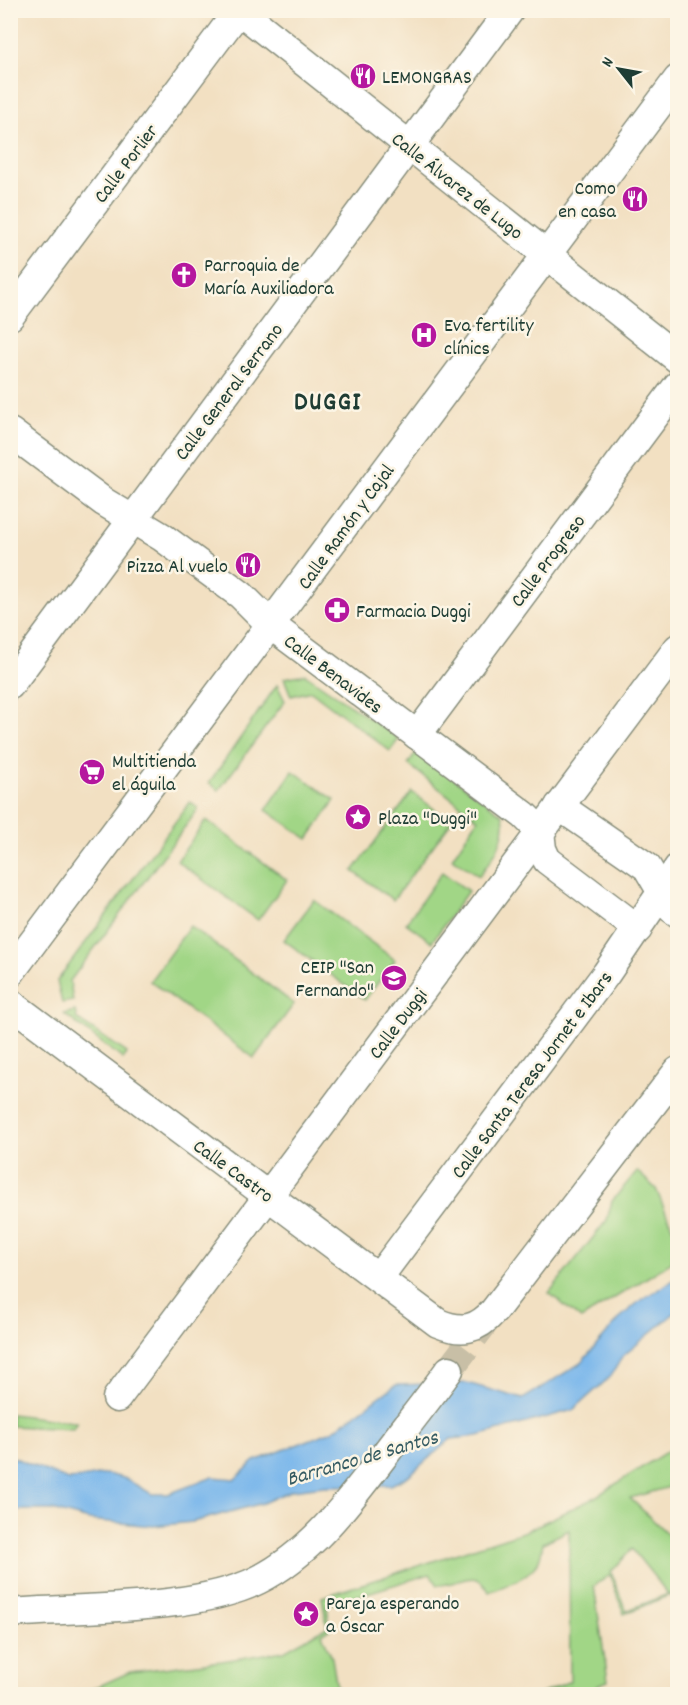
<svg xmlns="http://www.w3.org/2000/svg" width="688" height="1705" font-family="Dekko,sans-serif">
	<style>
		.green { fill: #a1d686; stroke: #608a5d; stroke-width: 1.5; fill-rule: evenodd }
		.water { fill: #78b6eb; stroke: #4c7a90; stroke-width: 1.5 }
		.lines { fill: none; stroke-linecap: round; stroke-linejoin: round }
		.minor-tunnel { stroke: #c8bfa6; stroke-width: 28; stroke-dasharray: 28 14; stroke-linecap: butt }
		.minor-casing { stroke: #888e7b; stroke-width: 31 }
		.minor { stroke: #fff; stroke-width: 28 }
		.labels { text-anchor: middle; stroke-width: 5; stroke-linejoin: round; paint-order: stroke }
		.poi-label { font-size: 20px; fill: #1f3d34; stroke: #fcf5e5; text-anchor: start }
		.street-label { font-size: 20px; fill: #1f3d34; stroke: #fcf5e5 }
		.water-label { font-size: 21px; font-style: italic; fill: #355b62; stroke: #fcf5e5 }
		.district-label { font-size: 26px; font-weight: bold; letter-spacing: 1.5px; fill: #1f3d34; stroke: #fcf5e5 }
	</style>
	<rect width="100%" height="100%" fill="#fcf5e5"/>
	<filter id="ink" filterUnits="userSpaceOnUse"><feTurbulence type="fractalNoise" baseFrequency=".0167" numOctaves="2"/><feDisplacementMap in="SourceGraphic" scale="12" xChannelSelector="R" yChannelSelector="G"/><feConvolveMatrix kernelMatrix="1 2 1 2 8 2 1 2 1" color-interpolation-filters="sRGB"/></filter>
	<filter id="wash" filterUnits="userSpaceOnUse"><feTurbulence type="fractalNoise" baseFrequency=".008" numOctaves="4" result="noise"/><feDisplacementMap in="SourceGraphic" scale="24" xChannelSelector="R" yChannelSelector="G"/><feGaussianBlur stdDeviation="1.35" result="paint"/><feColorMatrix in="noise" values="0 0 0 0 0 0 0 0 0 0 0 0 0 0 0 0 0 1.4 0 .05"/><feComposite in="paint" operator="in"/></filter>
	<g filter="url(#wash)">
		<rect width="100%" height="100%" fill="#f2e0c2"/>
		<!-- green -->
		<g class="green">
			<path d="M 305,674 L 399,739 L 390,751 L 311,691 L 291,696 L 284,678 Z"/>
			<path d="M 277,685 L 285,701 L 219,790 L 209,783 Z"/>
			<path d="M 417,751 L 503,815 C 508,839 492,859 479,876 L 452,858 L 478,819 L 408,764 Z"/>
			<path d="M 293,771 L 335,800 L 308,839 L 266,810 Z"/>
			<path d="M 412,792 L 451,822 L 393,900 L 353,871 Z"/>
			<path d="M 190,802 L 198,808 L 196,812 L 70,981 L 73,1001 L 62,1003 L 57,981 Z"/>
			<path d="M 206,820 L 287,880 L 258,920 L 177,861 Z"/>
			<path d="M 442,872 L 468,891 L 432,942 L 406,923 Z"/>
			<path d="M 314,900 L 395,960 L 365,1000 L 284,940 Z"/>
			<path d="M 190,926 L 294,1004 L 254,1058 L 150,981 Z"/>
			<path d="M 75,1011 L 77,1019 L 127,1053 L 123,1059 L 64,1014 Z"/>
			<path d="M 637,1171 L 656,1189 L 676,1236 L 672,1262 L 581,1319 L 549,1293 L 607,1220 L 612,1201 Z"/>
			<path d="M 11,1414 L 73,1422 L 77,1422 L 73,1429 L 11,1426 Z"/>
			<path d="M 677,1445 L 677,1485 L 630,1498 L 677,1543 L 677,1603 L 670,1595 L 624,1614 L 610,1575 L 594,1586 L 608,1681 L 597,1685 L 600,1694 L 573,1694 L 570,1687 L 552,1694 L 541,1694 L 570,1681 L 569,1530 L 543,1543 C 542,1548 541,1557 538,1562 C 529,1578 504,1586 489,1592 C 476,1565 459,1586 438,1585 L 430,1574 L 327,1605 L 330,1629 L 322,1634 L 332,1658 L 338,1694 L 81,1694 L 130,1672 L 222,1661 L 284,1651 L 327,1627 L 322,1597 L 526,1531 L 592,1499 ZM 632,1549 L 668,1594 L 626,1611 L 611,1572 Z"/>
		</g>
		<!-- water -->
		<path class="water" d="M 677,1278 L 677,1311 L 623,1356 L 610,1377 L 573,1410 L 478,1436 L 451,1439 L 407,1477 L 391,1485 L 324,1486 L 292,1490 L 263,1503 L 193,1522 L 153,1526 L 89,1520 L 52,1510 L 11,1510 L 10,1456 L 68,1480 L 106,1474 L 124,1478 L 152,1494 L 168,1494 L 213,1477 L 235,1479 L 255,1461 L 332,1431 L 396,1385 L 467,1383 L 523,1399 L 581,1363 L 622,1316 L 642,1299 Z"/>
	</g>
	<g filter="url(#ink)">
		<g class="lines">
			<!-- minor-tunnel -->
			<path class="minor-tunnel" d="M 449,1370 L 493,1312"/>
			<defs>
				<g id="minor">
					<path d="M 239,10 L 678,359"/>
					<path d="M 10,316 L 239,10"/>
					<path d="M 10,432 L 104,502 L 162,537 L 241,595 L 272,626 L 524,815 L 540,831 L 542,849 L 547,860 L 638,929"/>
					<path d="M 10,685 L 510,10"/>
					<path d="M 417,735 L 678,385"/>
					<path d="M 559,806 L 647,867 L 671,908 L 678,913"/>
					<path d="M 10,973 L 678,79"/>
					<path d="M 10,1003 L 438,1323 C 462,1333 477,1330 494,1311 L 678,1071"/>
					<path d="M 379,1277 L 606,974 L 678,868"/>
					<path d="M 117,1398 L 678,648"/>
					<path d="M 10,1613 C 80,1607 197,1611 258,1580 C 312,1553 350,1500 386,1453 C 407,1425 429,1398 449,1370"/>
				</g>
			</defs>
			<!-- minor casing -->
			<use href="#minor" class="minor-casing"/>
			<!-- minor -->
			<use href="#minor" class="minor"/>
		</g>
	</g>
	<!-- icons -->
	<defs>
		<symbol id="restaurant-disc" viewBox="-11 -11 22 22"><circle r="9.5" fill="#b5179e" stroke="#fcf5e5"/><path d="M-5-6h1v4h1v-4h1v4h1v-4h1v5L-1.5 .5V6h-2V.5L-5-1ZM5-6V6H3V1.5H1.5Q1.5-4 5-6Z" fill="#fff"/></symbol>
		<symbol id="church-disc" viewBox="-11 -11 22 22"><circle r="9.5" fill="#b5179e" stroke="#fcf5e5"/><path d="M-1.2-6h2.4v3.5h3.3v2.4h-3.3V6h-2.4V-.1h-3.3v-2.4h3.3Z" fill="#fff"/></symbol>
		<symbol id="hospital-disc" viewBox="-11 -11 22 22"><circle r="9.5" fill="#b5179e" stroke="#fcf5e5"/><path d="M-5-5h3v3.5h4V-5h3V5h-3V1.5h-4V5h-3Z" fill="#fff"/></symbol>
		<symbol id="pharmacy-disc" viewBox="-11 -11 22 22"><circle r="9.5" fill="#b5179e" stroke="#fcf5e5"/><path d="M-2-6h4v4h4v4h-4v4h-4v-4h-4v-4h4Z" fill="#fff"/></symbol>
		<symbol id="supermarket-disc" viewBox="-11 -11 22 22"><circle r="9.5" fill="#b5179e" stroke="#fcf5e5"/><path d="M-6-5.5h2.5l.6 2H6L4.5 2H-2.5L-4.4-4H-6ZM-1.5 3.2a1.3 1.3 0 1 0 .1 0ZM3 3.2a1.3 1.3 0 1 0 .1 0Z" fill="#fff"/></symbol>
		<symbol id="sight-disc" viewBox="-11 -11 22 22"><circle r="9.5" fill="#b5179e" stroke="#fcf5e5"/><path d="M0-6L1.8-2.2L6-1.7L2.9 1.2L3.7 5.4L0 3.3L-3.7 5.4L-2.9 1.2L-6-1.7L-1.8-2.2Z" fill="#fff"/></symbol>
		<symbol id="school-disc" viewBox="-11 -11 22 22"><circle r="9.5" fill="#b5179e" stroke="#fcf5e5"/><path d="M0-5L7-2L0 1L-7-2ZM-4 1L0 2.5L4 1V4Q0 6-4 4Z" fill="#fff"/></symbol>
	</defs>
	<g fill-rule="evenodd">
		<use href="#restaurant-disc" x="348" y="61" width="30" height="30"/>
		<use href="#restaurant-disc" x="620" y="184" width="30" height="30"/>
		<use href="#church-disc" x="169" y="260" width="30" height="30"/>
		<use href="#hospital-disc" x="409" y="320" width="30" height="30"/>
		<use href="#restaurant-disc" x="233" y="550" width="30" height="30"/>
		<use href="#pharmacy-disc" x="322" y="595" width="30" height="30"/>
		<use href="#supermarket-disc" x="77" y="757" width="30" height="30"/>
		<use href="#sight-disc" x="343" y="802" width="30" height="30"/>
		<use href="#school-disc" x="379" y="963" width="30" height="30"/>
		<use href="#sight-disc" x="291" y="1599" width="30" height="30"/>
	</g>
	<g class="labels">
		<!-- poi labels -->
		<g class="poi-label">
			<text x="382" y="83">LEMONGRAS</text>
			<text x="616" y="194" text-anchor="end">Como<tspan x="616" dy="23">en casa</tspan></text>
			<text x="204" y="271">Parroquia de<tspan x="204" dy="23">María Auxiliadora</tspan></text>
			<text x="444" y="331">Eva fertility<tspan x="444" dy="23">clínics</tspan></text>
			<text x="228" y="572" text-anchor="end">Pizza Al vuelo</text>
			<text x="356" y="617">Farmacia Duggi</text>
			<text x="112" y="767">Multitienda<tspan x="112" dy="23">el águila</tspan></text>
			<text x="378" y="824">Plaza "Duggi"</text>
			<text x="374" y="973" text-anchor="end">CEIP "San<tspan x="374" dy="23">Fernando"</tspan></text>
			<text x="326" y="1609">Pareja esperando<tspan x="326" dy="23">a Óscar</tspan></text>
		</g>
		<!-- street labels -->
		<g class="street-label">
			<text transform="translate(125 163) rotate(-53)" y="7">Calle Porlier</text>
			<text transform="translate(458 185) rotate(38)" y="7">Calle Álvarez de Lugo</text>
			<text transform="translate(228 391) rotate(-53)" y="7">Calle General Serrano</text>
			<text transform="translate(345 526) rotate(-54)" y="7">Calle Ramón y Cajal</text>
			<text transform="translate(547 560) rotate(-53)" y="7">Calle Progreso</text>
			<text transform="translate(334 673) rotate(37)" y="7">Calle Benavides</text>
			<text transform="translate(397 1023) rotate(-53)" y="7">Calle Duggi</text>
			<text transform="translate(531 1074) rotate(-53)" y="7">Calle Santa Teresa Jornet e Ibars</text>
			<text transform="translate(234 1170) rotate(36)" y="7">Calle Castro</text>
		</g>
		<!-- water labels -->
		<g class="water-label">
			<text transform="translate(362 1457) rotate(-16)" y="7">Barranco de Santos</text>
		</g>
		<!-- district labels -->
		<g class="district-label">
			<text x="328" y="409">DUGGI</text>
		</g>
	</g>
	<!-- margin -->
	<rect width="688" height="1705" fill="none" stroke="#fcf5e5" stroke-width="36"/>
	<!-- north arrow -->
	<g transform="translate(619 69) rotate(301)" stroke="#fcf5e5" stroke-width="4.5" paint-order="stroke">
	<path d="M0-4.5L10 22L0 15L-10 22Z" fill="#1f3d34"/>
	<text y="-9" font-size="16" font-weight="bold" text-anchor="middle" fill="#1f3d34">N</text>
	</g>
</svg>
